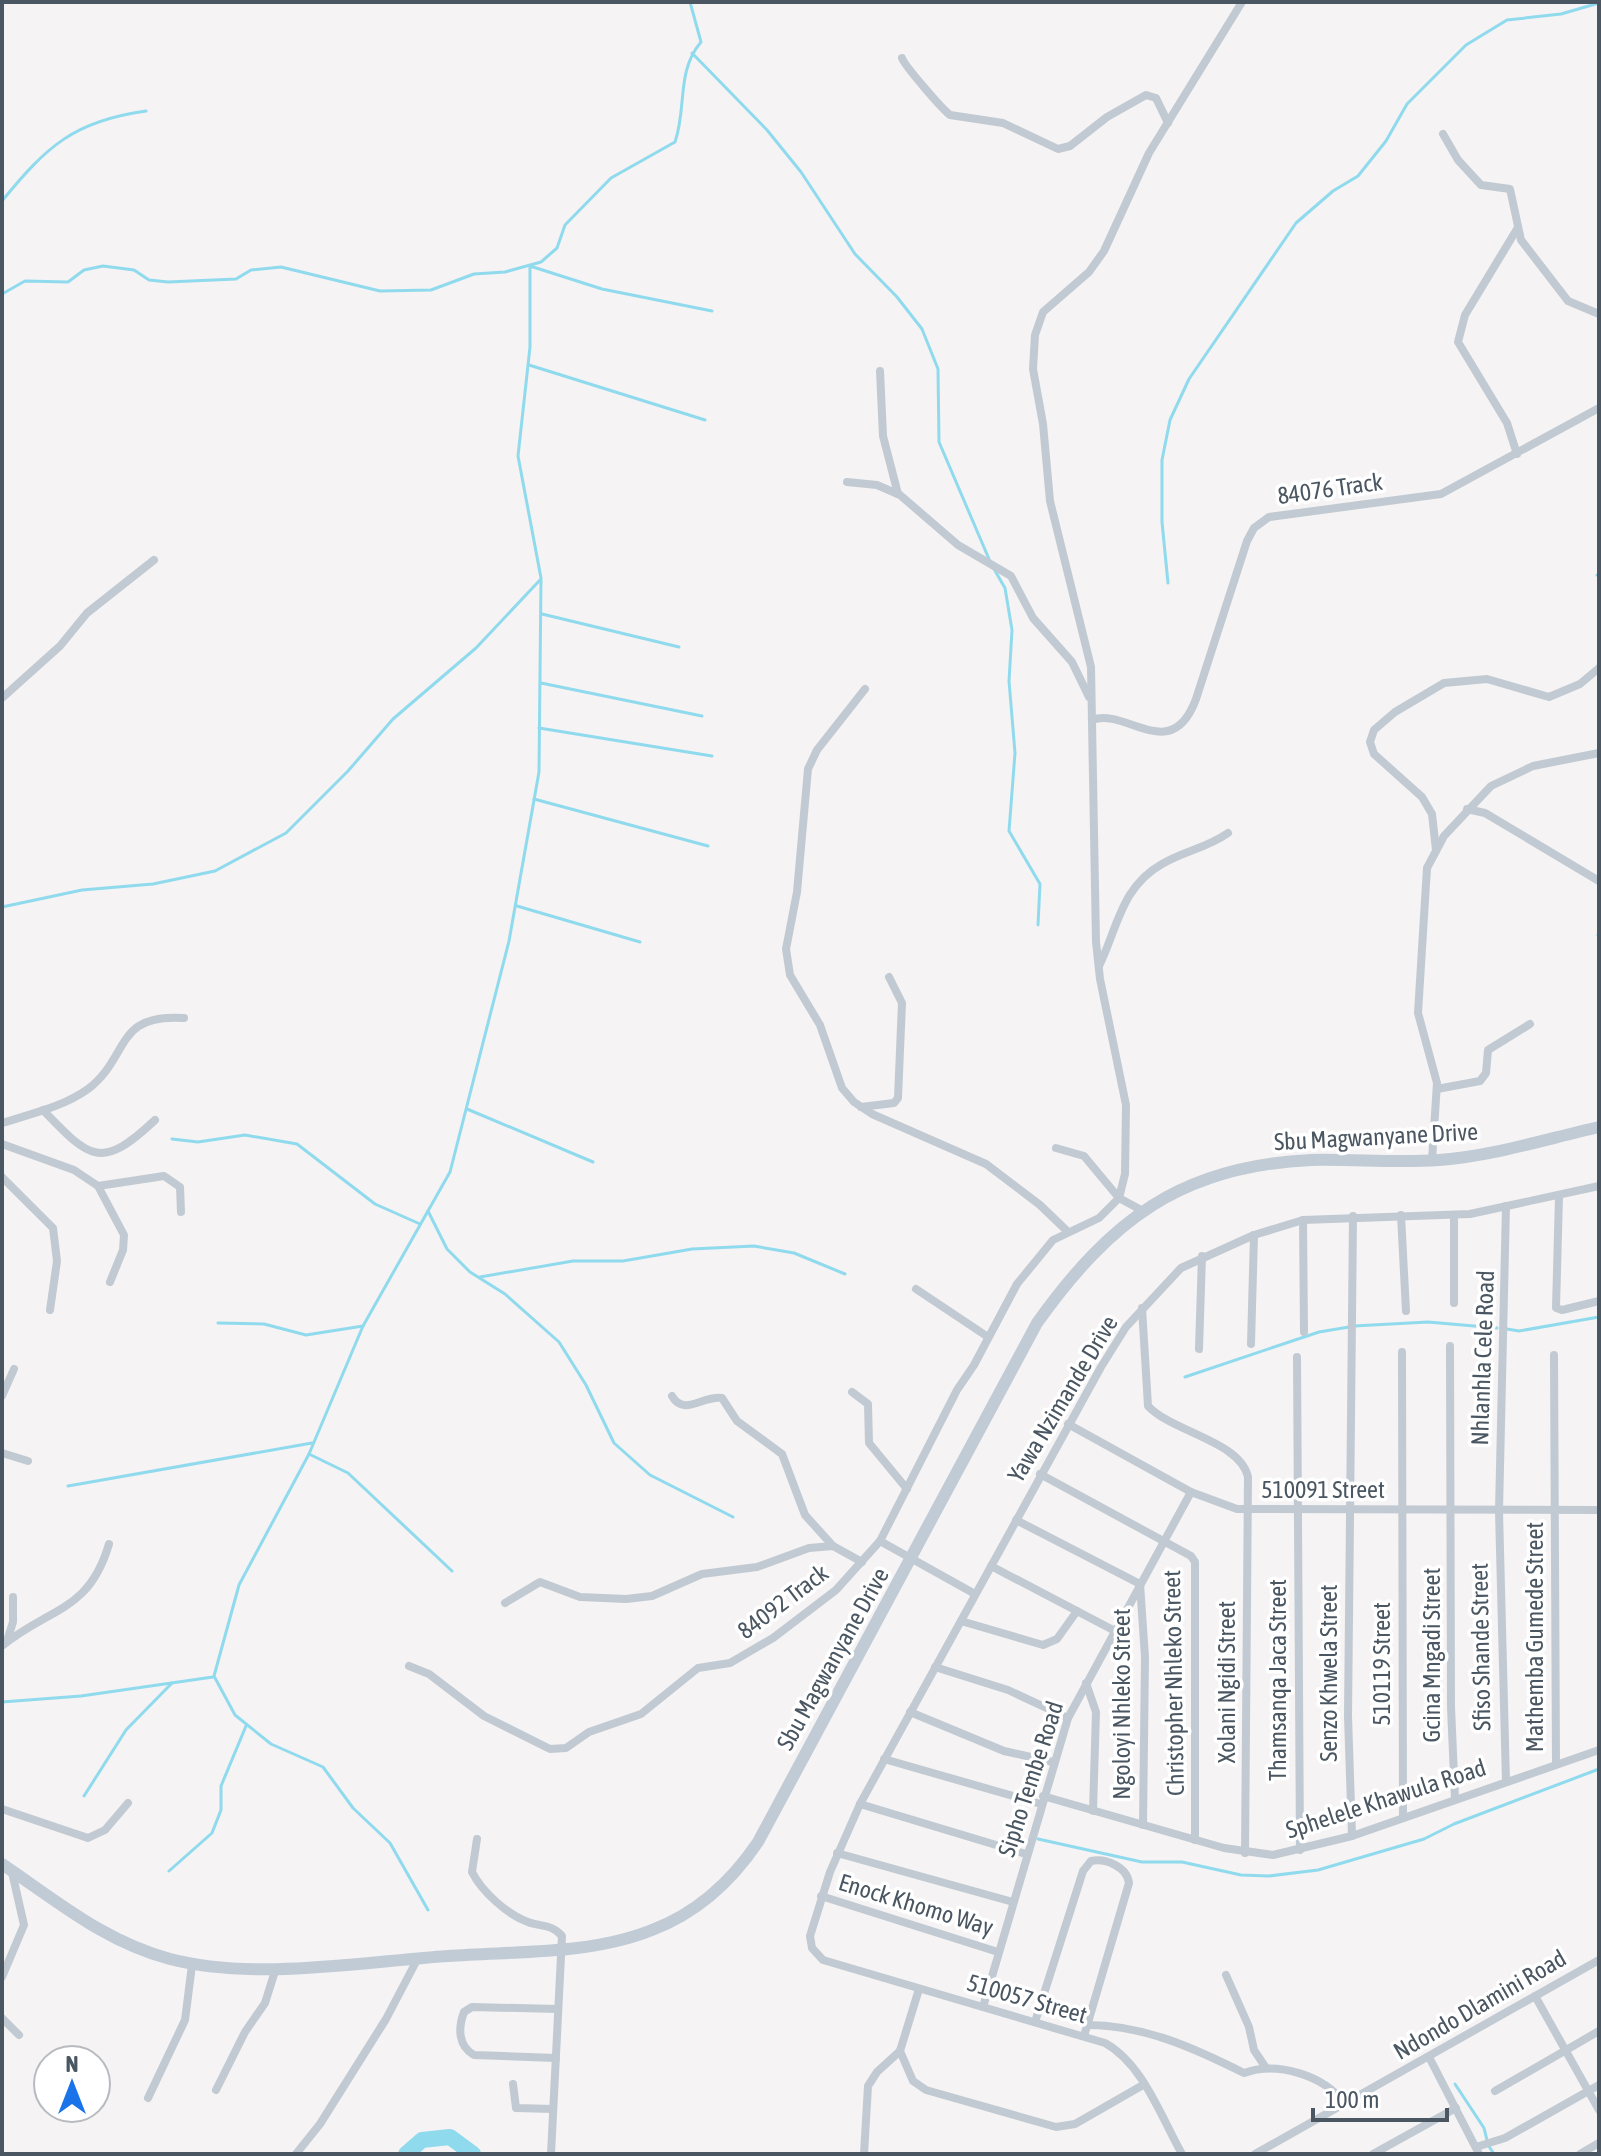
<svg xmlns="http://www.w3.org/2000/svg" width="1601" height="2156" font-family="'Asap Condensed',sans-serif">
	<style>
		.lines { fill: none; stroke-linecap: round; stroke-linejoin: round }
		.stream { stroke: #90daee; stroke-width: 3 }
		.river { stroke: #90daee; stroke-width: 16 }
		.street { stroke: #c1cad2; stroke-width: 8 }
		.secondary { stroke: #c1cbd6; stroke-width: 12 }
		.labels { text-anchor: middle; stroke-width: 7; stroke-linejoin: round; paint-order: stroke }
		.street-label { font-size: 24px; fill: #4a5661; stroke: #fff }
	</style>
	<rect width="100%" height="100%" fill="#f5f3f3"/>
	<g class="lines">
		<!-- stream -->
		<g class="stream">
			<path d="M 692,53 L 767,130 L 801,172 L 855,254 L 897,297 L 922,329 L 938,369 L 939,442 L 989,559"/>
			<path d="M 2,201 C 47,146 74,121 146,111"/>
			<path d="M 2,294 L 25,281 L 68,282 L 84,270 L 103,266 L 134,270 L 149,280 L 168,282 L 236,279 L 251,270 L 281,267 L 380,291 L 431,290 L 474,274 L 505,272 L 541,262 L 557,248 L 565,225 L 611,178 L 675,142 C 687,108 676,71 701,42 L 690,2"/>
			<path d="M 529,365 L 705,420"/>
			<path d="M 994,569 L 1005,588 L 1012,630 L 1009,681 L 1015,753 L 1009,831 L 1040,884 L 1038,925"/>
			<path d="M 1597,575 L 1599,574"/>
			<path d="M 1168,583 L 1162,522 L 1162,460 L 1170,420 L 1189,379 L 1296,223 L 1333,191 L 1358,176 L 1386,141 L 1407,104 L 1466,45 L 1507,20 L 1561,14 L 1599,3"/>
			<path d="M 542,614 L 679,647"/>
			<path d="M 541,683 L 702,716"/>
			<path d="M 539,728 L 712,756"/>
			<path d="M 534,799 L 708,846"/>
			<path d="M 517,906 L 640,942"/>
			<path d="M 2,907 L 82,890 L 153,884 L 215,871 L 286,833 L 348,771 L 393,719 L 476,648 L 540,580"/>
			<path d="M 1598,935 L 1599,933"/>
			<path d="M 467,1109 L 593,1162"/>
			<path d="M 172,1139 L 198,1142 L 245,1135 L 297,1144 L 375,1204 L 420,1224"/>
			<path d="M 428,1211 L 447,1249 L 470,1272 L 505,1294 L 559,1342 L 586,1385 L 614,1443 L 650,1475 L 733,1517"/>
			<path d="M 480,1277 L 573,1261 L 623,1261 L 692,1249 L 754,1246 L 794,1253 L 845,1274"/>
			<path d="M 218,1323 L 264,1324 L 306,1335 L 363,1326"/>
			<path d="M 1354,1326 L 1428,1322 L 1497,1328"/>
			<path d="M 1507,1329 L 1519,1331 L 1599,1317"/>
			<path d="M 1185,1377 L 1319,1332 L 1349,1327"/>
			<path d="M 309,1454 L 348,1473 L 452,1571"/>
			<path d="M 68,1486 L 312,1443"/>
			<path d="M 2,1702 L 81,1696 L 213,1677"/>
			<path d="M 84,1796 L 126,1730 L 172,1683"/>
			<path d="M 1038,1839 L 1142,1862 L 1182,1862 L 1241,1875 L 1269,1876 L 1318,1870 L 1424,1839 L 1454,1824 L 1599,1769"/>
			<path d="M 169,1871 L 212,1833 L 221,1810 L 221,1786 L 246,1726"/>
			<path d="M 428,1910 L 390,1843 L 353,1808 L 323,1767 L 271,1744 L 235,1715 L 214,1676 L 239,1585 L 309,1454 L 363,1326 L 450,1172 L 509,941 L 539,772 L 541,578 L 518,456 L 530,347 L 530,266 L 602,289 L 712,311"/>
			<path d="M 1455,2084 L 1484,2128 L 1487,2140"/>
			<path d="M 1488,2145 L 1494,2154"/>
		</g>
		<!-- river -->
		<path class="river" d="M 406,2154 L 422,2140 L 450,2137 L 473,2154"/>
		<!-- street -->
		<g class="street">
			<path d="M 902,58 C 904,65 942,109 950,115 L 1003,123 L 1058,149 L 1070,146 L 1107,117 L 1146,95 L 1156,98 L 1168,123"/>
			<path d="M 1443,134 L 1458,160 L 1481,185 L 1510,189 L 1521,240 L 1568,301 L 1599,314"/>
			<path d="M 1517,229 L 1465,315 L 1458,342 L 1507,423 L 1517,454"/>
			<path d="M 880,371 L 883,436 L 898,494"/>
			<path d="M 847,482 L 877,485 L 900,495 L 958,545 L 1011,576 L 1033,618 L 1072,662 L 1089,697"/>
			<path d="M 865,689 L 817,750 L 808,769 L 797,892 L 786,949 L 790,975 L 820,1025 L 842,1088 L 854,1102 L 872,1114 L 986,1164 L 1040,1205 L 1066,1230"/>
			<path d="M 2,698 L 60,646 L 87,613 L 154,560"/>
			<path d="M 1092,720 C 1127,707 1171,766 1196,699 L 1247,541 L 1254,528 L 1269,517 L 1441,494 L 1599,408"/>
			<path d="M 1467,809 L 1485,813 L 1599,881"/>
			<path d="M 1436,850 L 1432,814 L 1422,797 L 1374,754 L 1370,742 L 1374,730 L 1395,712 L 1444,683 L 1487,679 L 1549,697 L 1580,684 L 1599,668"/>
			<path d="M 1099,966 C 1118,927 1121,887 1162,864 C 1184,851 1207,848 1228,833"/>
			<path d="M 1437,1089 L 1480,1081 L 1486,1073 L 1488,1050 L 1530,1024"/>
			<path d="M 861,1107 L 894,1103 L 898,1098 L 902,1003 L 889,977"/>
			<path d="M 43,1110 C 90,1159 101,1171 155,1120"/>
			<path d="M 2,1123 C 30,1114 63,1107 88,1089 C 130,1057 114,1013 184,1018"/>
			<path d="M 2,1144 L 74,1170 L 98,1186 L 124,1235 L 123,1250 L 110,1282"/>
			<path d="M 1056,1148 L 1084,1156 L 1119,1198 L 1143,1211"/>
			<path d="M 1432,1160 L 1437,1083 L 1418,1013 L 1427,868 L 1444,836 L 1491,786 L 1533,766 L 1599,753"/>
			<path d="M 2,1177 L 53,1228 L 57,1261 L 50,1310"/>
			<path d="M 98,1186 L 164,1176 L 180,1187 L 181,1212"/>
			<path d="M 1559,1196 L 1556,1308 L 1562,1310 L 1599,1301"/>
			<path d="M 1506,1206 L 1499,1511 L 1506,1782"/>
			<path d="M 1401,1215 L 1406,1311"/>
			<path d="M 1454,1216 L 1454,1303"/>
			<path d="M 1303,1220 L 1304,1332"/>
			<path d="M 916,1289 L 988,1337"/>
			<path d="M 1142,1308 L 1148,1406 C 1172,1432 1240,1441 1248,1477 L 1245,1853"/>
			<path d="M 1251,1344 L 1254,1235"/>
			<path d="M 1450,1346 L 1451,1707 L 1455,1799"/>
			<path d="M 1199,1349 L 1202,1256"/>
			<path d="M 1402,1352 L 1403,1818"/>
			<path d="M 1554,1355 L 1556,1764"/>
			<path d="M 1297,1357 L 1300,1850"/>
			<path d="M 852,1392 L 868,1404 L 869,1443 L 907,1489"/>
			<path d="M 2,1396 L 14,1369"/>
			<path d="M 672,1396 C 684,1417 703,1395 722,1398 L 737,1421 L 782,1454 L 805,1515 L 833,1546"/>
			<path d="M 1068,1424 L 1191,1492 L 1237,1509 L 1599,1510"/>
			<path d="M 2,1453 L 28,1461"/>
			<path d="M 1040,1474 L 1191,1556 L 1195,1562 L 1195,1840"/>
			<path d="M 1016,1520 L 1140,1584 L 1145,1657 L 1143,1825"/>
			<path d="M 991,1566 L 1115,1631"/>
			<path d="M 975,1594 L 880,1541 L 957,1390 L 974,1365 L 1017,1284 L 1053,1240 L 1099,1218 L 1119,1198 L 1125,1174 L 1126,1105 L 1100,979 L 1096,942 L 1091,667 L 1050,501 L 1043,424 L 1033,369 L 1035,335 L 1043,312 L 1089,272 L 1104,251 L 1149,153 L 1242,2"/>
			<path d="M 505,1603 L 540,1582 L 580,1597 L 626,1599 L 652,1596 L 702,1574 L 757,1567 L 809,1548 L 833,1546 L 862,1562"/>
			<path d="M 961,1621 L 1043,1645 L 1057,1639 L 1077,1611"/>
			<path d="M 7,1641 L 13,1622 L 13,1597"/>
			<path d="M 2,1646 C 50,1607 89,1612 109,1544"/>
			<path d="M 409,1666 L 429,1674 L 484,1716 L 550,1749 L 566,1748 L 589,1732 L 641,1714 L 698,1668 L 730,1663 L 773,1638 L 836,1590 L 880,1541"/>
			<path d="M 935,1667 L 1008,1690 L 1068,1718"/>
			<path d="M 1086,1683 L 1096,1712 L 1093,1811"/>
			<path d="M 910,1712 L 1004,1751 L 1053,1762"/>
			<path d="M 884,1759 L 1041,1804"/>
			<path d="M 1043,1796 L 1224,1848 L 1273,1855 L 1352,1836 L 1599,1750"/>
			<path d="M 860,1804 L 1026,1854"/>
			<path d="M 2,1809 L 88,1838 L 105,1830 L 128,1803"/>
			<path d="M 1352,1836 L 1348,1716 L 1353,1216"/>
			<path d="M 477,1839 L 472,1872 C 482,1892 508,1915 528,1922 C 541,1927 552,1924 562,1936 L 551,2154"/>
			<path d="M 837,1853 L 1013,1902"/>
			<path d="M 821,1896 L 998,1952"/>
			<path d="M 1226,1975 L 1249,2027 L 1254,2050 L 1266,2068"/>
			<path d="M 2,1977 L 24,1925 L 12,1872"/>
			<path d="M 1535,1996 L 1599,2110"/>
			<path d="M 983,2007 L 1068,1718 L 1191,1492"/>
			<path d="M 2,2018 L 19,2035"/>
			<path d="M 1035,2022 L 1083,1871 L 1091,1861 C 1106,1858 1127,1867 1129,1883 L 1084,2036"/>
			<path d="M 1087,2025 C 1144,2025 1194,2048 1244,2073 C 1277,2061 1324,2075 1345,2104"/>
			<path d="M 900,2051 L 913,2081 L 926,2090 L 1056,2127 L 1075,2124 L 1143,2085"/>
			<path d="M 1429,2057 L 1479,2154"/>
			<path d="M 556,2058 L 474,2055 C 458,2046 458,2028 464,2012 L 472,2007 L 558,2009"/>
			<path d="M 513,2084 L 516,2108 L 553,2109"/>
			<path d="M 216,2090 L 245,2032 L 265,2003 L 276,1968"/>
			<path d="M 1495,2091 L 1599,2031"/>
			<path d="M 148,2098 L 185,2020 L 192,1965"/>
			<path d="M 1476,2147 L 1505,2138 L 1599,2085"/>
			<path d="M 296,2154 L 320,2124 L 386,2019 L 418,1958"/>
			<path d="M 864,2154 L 868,2086 L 877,2072 L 900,2051 L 919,1989"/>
			<path d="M 1182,2154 C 1161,2117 1143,2064 1105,2043 L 823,1960 L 812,1948 L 810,1936 L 830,1872 L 860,1804 L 1101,1367 L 1126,1327 L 1181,1268 L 1254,1235 L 1303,1220 L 1470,1214 L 1599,1186"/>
			<path d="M 1255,2154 L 1599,1960"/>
			<path d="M 1373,2154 L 1456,2108"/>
			<path d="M 1580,2154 L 1599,2143"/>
		</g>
		<!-- secondary -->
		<path class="secondary" d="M 2,1864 C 57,1901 105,1942 170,1959 C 255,1981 361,1962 448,1956 C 515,1951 590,1955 652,1930 C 697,1913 731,1882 758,1842 L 1037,1323 C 1110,1221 1180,1166 1311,1160 C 1354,1159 1396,1163 1439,1160 C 1493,1156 1546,1139 1599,1127"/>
	</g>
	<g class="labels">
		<!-- street labels -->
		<g class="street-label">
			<text transform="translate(1330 489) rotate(-8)" y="8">84076 Track</text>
			<text transform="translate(1376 1137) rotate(-3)" y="8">Sbu Magwanyane Drive</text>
			<text transform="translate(1483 1358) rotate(-88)" y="8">Nhlanhla Cele Road</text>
			<text transform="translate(1063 1399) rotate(-59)" y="8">Yawa Nzimande Drive</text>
			<text x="1323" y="1498">510091 Street</text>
			<text transform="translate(783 1602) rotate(-37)" y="8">84092 Track</text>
			<text transform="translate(1535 1637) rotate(-90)" y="8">Mathemba Gumede Street</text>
			<text transform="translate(1481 1647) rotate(-91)" y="8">Sfiso Shande Street</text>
			<text transform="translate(1432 1655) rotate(-90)" y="8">Gcina Mngadi Street</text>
			<text transform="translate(833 1659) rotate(-61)" y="8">Sbu Magwanyane Drive</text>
			<text transform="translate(1382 1664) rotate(-90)" y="8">510119 Street</text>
			<text transform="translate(1329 1673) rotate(-90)" y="8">Senzo Khwela Street</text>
			<text transform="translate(1278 1680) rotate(-90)" y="8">Thamsanqa Jaca Street</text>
			<text transform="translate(1227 1682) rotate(-90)" y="8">Xolani Ngidi Street</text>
			<text transform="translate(1174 1683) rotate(-91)" y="8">Christopher Nhleko Street</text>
			<text transform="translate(1122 1704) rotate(-90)" y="8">Ngoloyi Nhleko Street</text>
			<text transform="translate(1031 1779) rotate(-72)" y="8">Sipho Tembe Road</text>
			<text transform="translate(1386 1799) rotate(-18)" y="8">Sphelele Khawula Road</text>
			<text transform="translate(916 1905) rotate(17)" y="8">Enock Khomo Way</text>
			<text transform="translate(1027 1999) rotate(16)" y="8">510057 Street</text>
			<text transform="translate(1480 2005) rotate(-30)" y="8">Ndondo Dlamini Road</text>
		</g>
	</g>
	<!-- border -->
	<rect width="1601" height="2156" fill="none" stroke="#4a5661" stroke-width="8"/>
	<!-- north arrow -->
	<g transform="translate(72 2084)"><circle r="38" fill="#ffffff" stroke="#b7bbc0" stroke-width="2"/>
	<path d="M0-6L14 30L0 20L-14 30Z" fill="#1a73e8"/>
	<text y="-12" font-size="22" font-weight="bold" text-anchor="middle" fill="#4a5661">N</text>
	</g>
	<!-- scale -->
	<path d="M1313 2108v12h134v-12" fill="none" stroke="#4a5661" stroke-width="4"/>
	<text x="1325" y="2108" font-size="24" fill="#4a5661" stroke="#ffffff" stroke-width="6" paint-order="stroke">100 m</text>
</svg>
